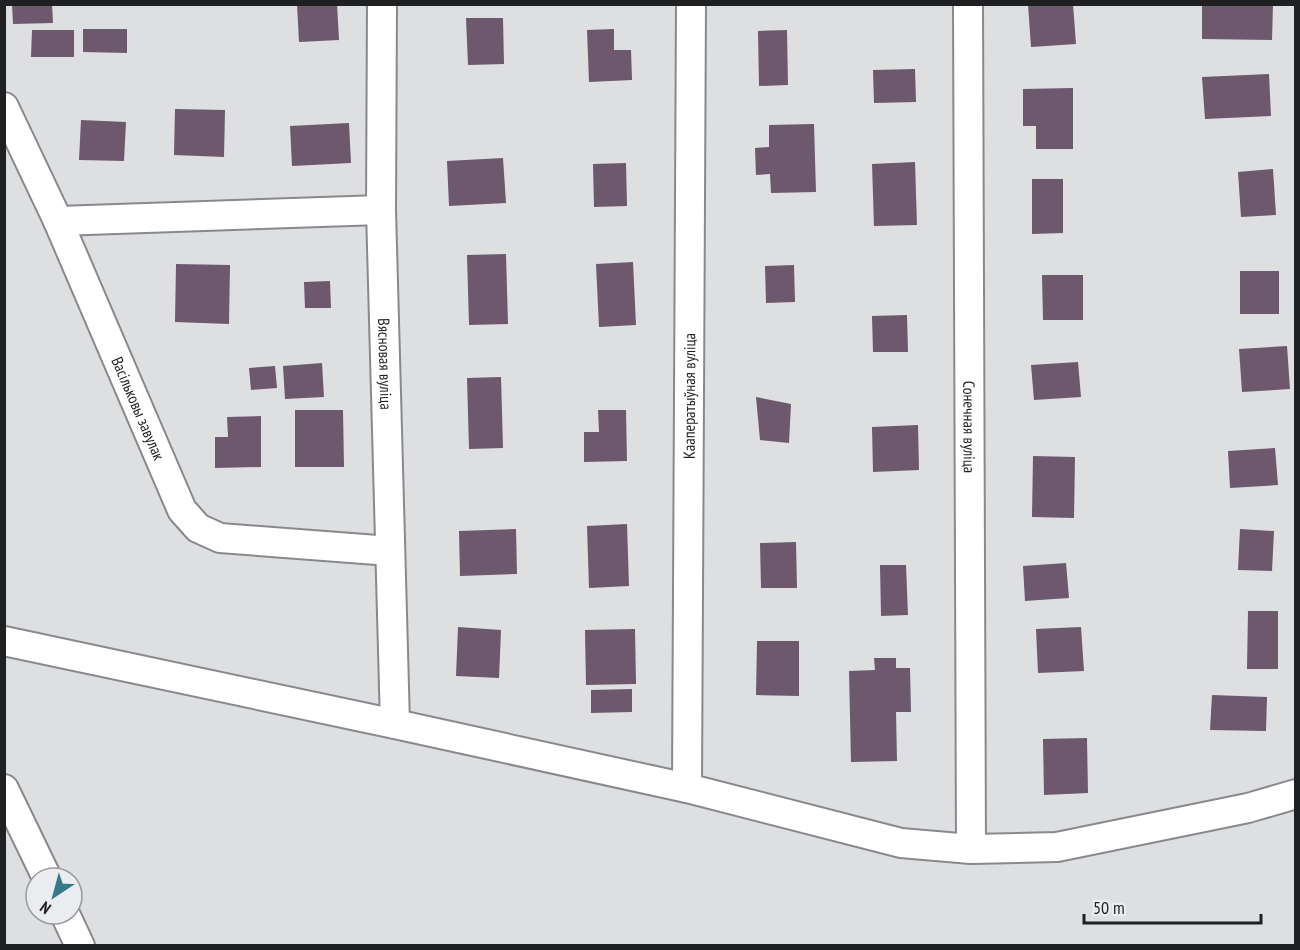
<svg xmlns="http://www.w3.org/2000/svg" width="1300" height="950" font-family="'PT Sans Narrow',sans-serif">
	<style>
		.building { fill: #6d586e }
		.lines { fill: none; stroke-linecap: round; stroke-linejoin: round }
		.minor-casing { stroke: #88898c; stroke-width: 32 }
		.minor { stroke: #fff; stroke-width: 28 }
		.labels { text-anchor: middle; stroke-width: 6; stroke-linejoin: round; paint-order: stroke }
		.street-label { font-size: 16px; fill: #1f2021; stroke: #ebecef }
	</style>
	<rect width="100%" height="100%" fill="#dedfe1"/>
	<!-- building -->
	<g class="building">
		<path d="M 12,4 L 52,4 L 53,23 L 13,24 Z"/>
		<path d="M 297,4 L 337,4 L 339,40 L 299,42 Z"/>
		<path d="M 1028,4 L 1073,4 L 1076,44 L 1031,47 Z"/>
		<path d="M 1202,4 L 1273,4 L 1272,40 L 1202,39 Z"/>
		<path d="M 466,18 L 503,18 L 504,64 L 468,65 Z"/>
		<path d="M 83,29 L 127,29 L 127,53 L 83,52 Z"/>
		<path d="M 614,29 L 614,50 L 631,50 L 632,80 L 589,82 L 587,30 Z"/>
		<path d="M 32,30 L 74,30 L 74,57 L 31,57 Z"/>
		<path d="M 787,30 L 788,85 L 759,86 L 758,31 Z"/>
		<path d="M 915,69 L 916,102 L 874,103 L 873,70 Z"/>
		<path d="M 1269,74 L 1271,116 L 1205,119 L 1202,77 Z"/>
		<path d="M 1073,88 L 1073,149 L 1036,149 L 1036,126 L 1023,126 L 1023,89 Z"/>
		<path d="M 175,109 L 225,110 L 224,157 L 174,155 Z"/>
		<path d="M 81,120 L 126,122 L 124,161 L 79,160 Z"/>
		<path d="M 349,123 L 351,163 L 292,166 L 290,126 Z"/>
		<path d="M 814,124 L 816,192 L 771,193 L 770,174 L 756,175 L 755,148 L 769,147 L 769,125 Z"/>
		<path d="M 503,158 L 506,203 L 449,206 L 447,161 Z"/>
		<path d="M 915,162 L 917,225 L 874,226 L 872,164 Z"/>
		<path d="M 626,163 L 627,206 L 594,207 L 593,164 Z"/>
		<path d="M 1273,169 L 1276,215 L 1241,217 L 1238,172 Z"/>
		<path d="M 1032,179 L 1063,179 L 1063,233 L 1032,234 Z"/>
		<path d="M 506,254 L 508,324 L 469,325 L 467,255 Z"/>
		<path d="M 633,262 L 636,325 L 599,327 L 596,264 Z"/>
		<path d="M 176,264 L 230,265 L 229,324 L 175,322 Z"/>
		<path d="M 794,265 L 795,302 L 766,303 L 765,266 Z"/>
		<rect x="1240" y="271" width="39" height="43"/>
		<path d="M 1042,275 L 1083,275 L 1083,320 L 1043,320 Z"/>
		<path d="M 330,281 L 331,308 L 305,308 L 304,282 Z"/>
		<path d="M 907,315 L 908,352 L 873,352 L 872,316 Z"/>
		<path d="M 1287,346 L 1290,389 L 1242,392 L 1239,349 Z"/>
		<path d="M 1078,362 L 1081,397 L 1034,400 L 1031,365 Z"/>
		<path d="M 322,363 L 324,397 L 285,399 L 283,366 Z"/>
		<path d="M 275,366 L 277,388 L 251,390 L 249,368 Z"/>
		<path d="M 501,377 L 503,448 L 469,449 L 467,378 Z"/>
		<path d="M 756,397 L 791,404 L 789,443 L 760,440 Z"/>
		<path d="M 295,410 L 343,410 L 344,467 L 295,467 Z"/>
		<path d="M 598,410 L 626,410 L 627,461 L 584,462 L 584,432 L 599,432 Z"/>
		<path d="M 261,416 L 261,467 L 215,468 L 215,437 L 228,437 L 227,417 Z"/>
		<path d="M 918,425 L 919,470 L 873,472 L 872,427 Z"/>
		<path d="M 1275,448 L 1278,485 L 1230,488 L 1228,451 Z"/>
		<path d="M 1033,456 L 1075,457 L 1074,518 L 1032,517 Z"/>
		<path d="M 627,524 L 629,586 L 589,588 L 587,526 Z"/>
		<path d="M 516,529 L 517,574 L 460,576 L 459,531 Z"/>
		<path d="M 1240,529 L 1274,531 L 1272,571 L 1238,570 Z"/>
		<path d="M 796,542 L 797,588 L 761,588 L 760,543 Z"/>
		<path d="M 1066,563 L 1069,598 L 1025,601 L 1023,566 Z"/>
		<path d="M 880,565 L 906,565 L 908,615 L 881,616 Z"/>
		<path d="M 1248,611 L 1278,611 L 1278,669 L 1247,669 Z"/>
		<path d="M 458,627 L 501,630 L 499,678 L 456,676 Z"/>
		<path d="M 1081,627 L 1084,671 L 1038,673 L 1036,629 Z"/>
		<path d="M 635,629 L 636,684 L 586,685 L 585,630 Z"/>
		<path d="M 757,641 L 799,641 L 799,696 L 756,695 Z"/>
		<path d="M 874,658 L 896,658 L 896,668 L 910,668 L 911,712 L 896,712 L 897,761 L 851,762 L 849,671 L 875,670 Z"/>
		<path d="M 632,689 L 632,712 L 591,713 L 591,690 Z"/>
		<path d="M 1212,695 L 1267,697 L 1266,731 L 1210,730 Z"/>
		<path d="M 1087,738 L 1088,793 L 1044,795 L 1043,739 Z"/>
	</g>
	<g class="lines">
		<defs>
			<g id="minor">
				<path id="s1" d="M 382,4 L 381,210 L 395,724"/>
				<path id="s2" d="M 968,4 L 971,849"/>
				<path id="s3" d="M 4,107 L 58,221 L 182,510 L 198,528 L 220,538 L 390,551"/>
				<path d="M 58,221 L 381,210"/>
				<path d="M 4,641 L 395,724 L 687,788 L 901,843 L 971,849 L 1057,847 L 1248,808 L 1296,794"/>
				<path id="s4" d="M 687,788 L 691,4"/>
				<path d="M 4,789 L 47,878"/>
				<path d="M 65,914 L 80,946"/>
			</g>
		</defs>
		<!-- minor casing -->
		<use href="#minor" class="minor-casing"/>
		<!-- minor -->
		<use href="#minor" class="minor"/>
	</g>
	<g class="labels">
		<!-- street labels -->
		<g class="street-label">
			<text dy="6" stroke="none"><textPath href="#s1" startOffset="360">Вясновая вуліца</textPath></text>
			<text dy="6" stroke="none"><textPath href="#s4" startOffset="392">Кааператыўная вуліца</textPath></text>
			<text dy="6" stroke="none"><textPath href="#s3" startOffset="330">Васільковы завулак</textPath></text>
			<text dy="6" stroke="none"><textPath href="#s2" startOffset="423">Сонечная вуліца</textPath></text>
		</g>
	</g>
	<!-- border -->
	<rect width="1300" height="950" fill="none" stroke="#1f2021" stroke-width="12"/>
	<!-- north arrow -->
	<g transform="translate(54 896) rotate(216)"><circle r="28" fill="#ebecef" stroke="#999a9d" stroke-width="1.5"/>
	<path d="M0-4.5L10 22L0 15L-10 22Z" fill="#367a8a"/>
	<text y="-9" font-size="16" font-weight="bold" text-anchor="middle" fill="#1f2021">N</text>
	</g>
	<!-- scale -->
	<path d="M1084 914v9h177v-9" fill="none" stroke="#1f2021" stroke-width="3"/>
	<text x="1093" y="914" font-size="18" fill="#1f2021" stroke="#ebecef" stroke-width="4.5" paint-order="stroke">50 m</text>
</svg>
